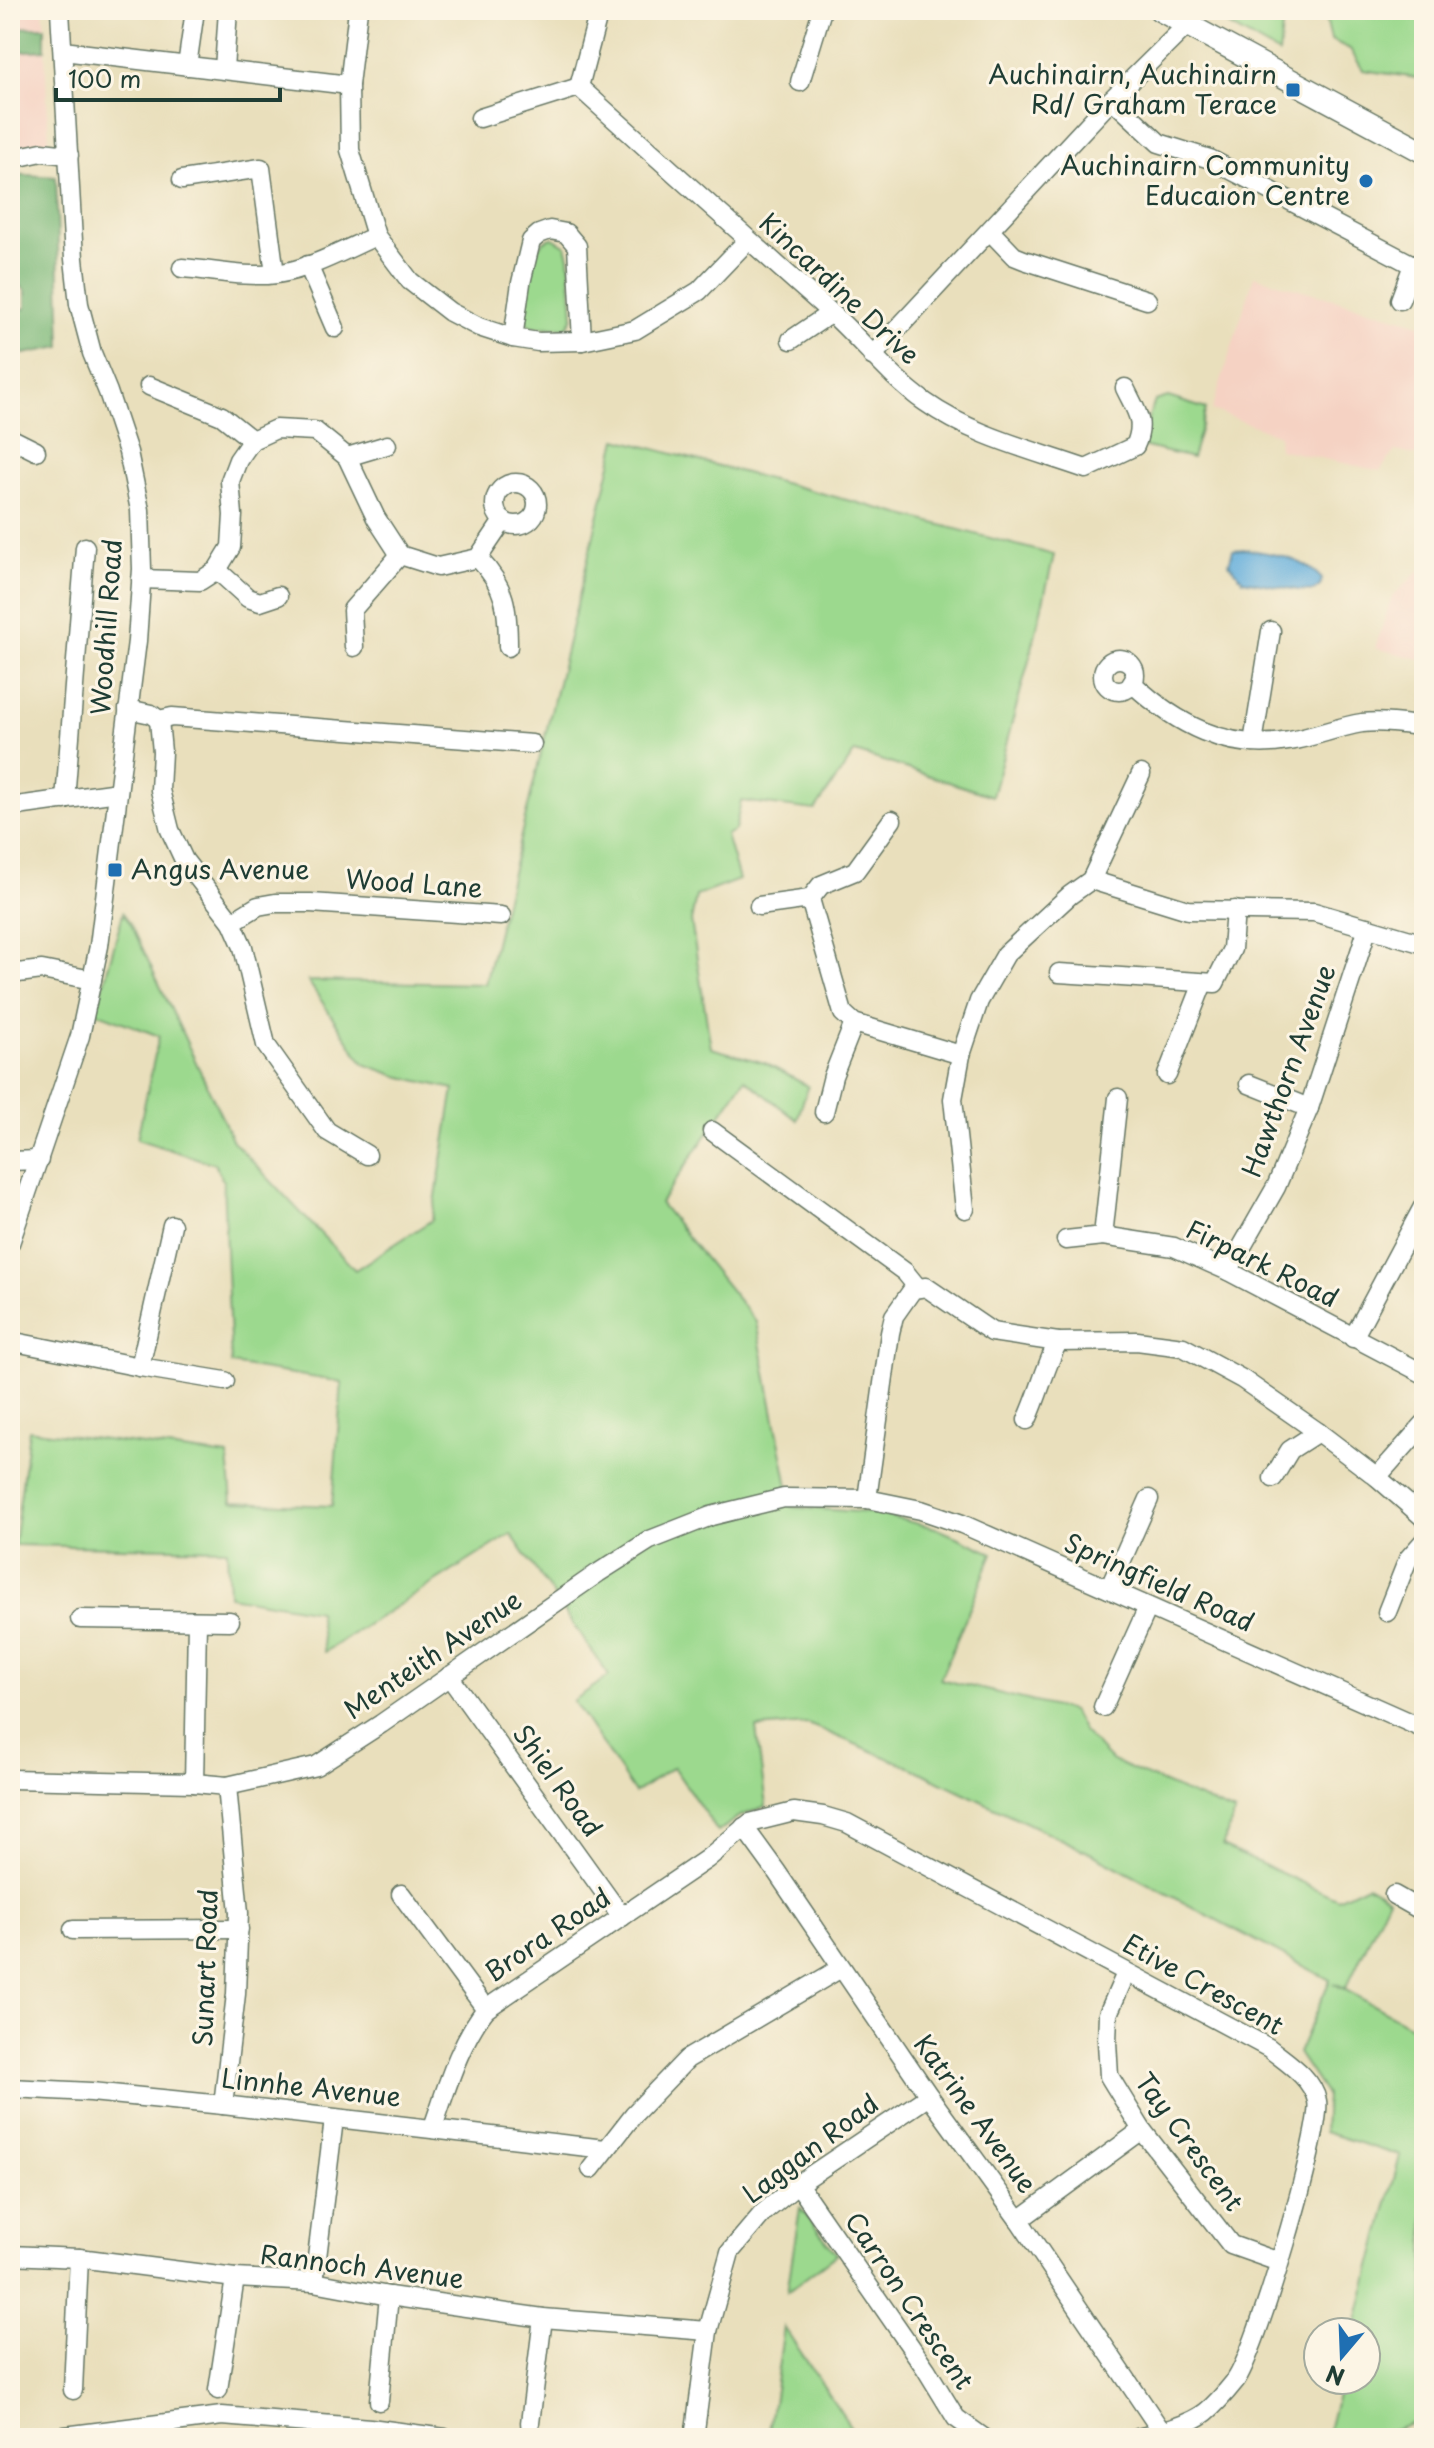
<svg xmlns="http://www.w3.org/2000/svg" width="1434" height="2448" font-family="'Playpen Sans',sans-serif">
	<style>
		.built { fill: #f5d2c3 }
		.green { fill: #9cd98e; stroke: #5e8b61; stroke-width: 2 }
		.forest { fill: #7db979; stroke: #4e7b56; stroke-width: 2 }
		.water { fill: #64aedc; stroke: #427688; stroke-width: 2 }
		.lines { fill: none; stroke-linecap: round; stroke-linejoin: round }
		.minor-casing { stroke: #667664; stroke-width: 21 }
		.major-casing { stroke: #667664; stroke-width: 25 }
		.minor { stroke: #fff; stroke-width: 18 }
		.major { stroke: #fff; stroke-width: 22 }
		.poi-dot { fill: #1f6fb2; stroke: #fcf5e5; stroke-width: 3 }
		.labels { text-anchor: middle; stroke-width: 6; stroke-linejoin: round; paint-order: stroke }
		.poi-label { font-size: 26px; fill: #1f3d34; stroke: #fcf5e5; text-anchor: end }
		.street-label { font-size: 26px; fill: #1f3d34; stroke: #fcf5e5 }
	</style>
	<rect width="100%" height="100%" fill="#fcf5e5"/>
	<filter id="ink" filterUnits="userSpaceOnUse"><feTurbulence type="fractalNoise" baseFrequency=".0125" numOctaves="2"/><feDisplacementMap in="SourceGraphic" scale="16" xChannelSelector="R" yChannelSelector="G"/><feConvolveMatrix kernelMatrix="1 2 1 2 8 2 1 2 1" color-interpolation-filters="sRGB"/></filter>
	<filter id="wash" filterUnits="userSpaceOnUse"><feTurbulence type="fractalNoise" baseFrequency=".006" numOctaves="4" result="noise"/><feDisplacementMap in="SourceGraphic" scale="32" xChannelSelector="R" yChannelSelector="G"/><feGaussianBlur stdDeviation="1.8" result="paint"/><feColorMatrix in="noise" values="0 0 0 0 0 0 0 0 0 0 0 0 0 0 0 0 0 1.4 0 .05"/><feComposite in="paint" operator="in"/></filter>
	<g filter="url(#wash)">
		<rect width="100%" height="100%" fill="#e9dfbc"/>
		<!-- built -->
		<g class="built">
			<path d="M 10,10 L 43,10 L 45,27 L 10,28 Z"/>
			<path d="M 45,50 L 49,144 L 10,149 L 10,52 Z"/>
			<path d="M 1254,276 L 1424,325 L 1424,457 L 1395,451 L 1380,471 L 1278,449 L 1279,435 L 1212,410 Z"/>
			<path d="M 1424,566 L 1424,660 L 1375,648 L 1392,597 Z"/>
		</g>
		<!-- green -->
		<g class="green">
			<path d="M 1202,10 L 1284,10 L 1279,54 Z"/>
			<path d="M 1324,10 L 1424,10 L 1424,79 L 1363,70 L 1350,49 L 1331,40 Z"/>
			<path d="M 553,238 L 566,246 L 569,257 L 573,317 L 566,328 L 532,327 L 527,324 C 523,310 530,253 542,243 C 545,240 549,239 553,238 Z"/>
			<path d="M 1168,397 L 1206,409 L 1192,458 L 1142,446 L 1148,419 L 1155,401 Z"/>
			<path d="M 617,439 L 1054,555 L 1031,653 L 992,796 L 855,752 L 815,810 L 741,801 L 735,830 L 726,835 L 739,880 L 696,896 L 691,921 L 711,1048 L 765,1063 L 808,1086 L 797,1120 L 745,1079 L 660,1203 L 756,1322 L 792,1507 L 873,1513 L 936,1528 L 993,1553 L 940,1679 L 1072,1711 L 1083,1731 L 1112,1761 L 1235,1813 L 1222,1846 L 1338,1899 L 1367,1885 L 1389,1898 L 1346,1988 L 1333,1983 L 1424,2033 L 1424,2419 L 1374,2438 L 1326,2438 L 1341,2380 L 1366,2380 L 1366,2332 L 1354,2332 L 1400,2156 L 1324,2132 L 1326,2095 L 1298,2053 L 1330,1980 L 1094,1855 L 912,1768 L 808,1724 L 756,1728 L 766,1806 L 738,1817 L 718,1832 L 673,1767 L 635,1793 L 573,1701 L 609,1676 L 511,1534 L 324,1652 L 318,1611 L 229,1596 L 227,1549 L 14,1545 L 29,1430 L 228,1456 L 232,1502 L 332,1506 L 342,1382 L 231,1364 L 223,1181 L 215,1164 L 137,1139 L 159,1036 L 96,1012 L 123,913 L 131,924 L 233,1141 L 355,1270 L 432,1220 L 454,1089 L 397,1076 L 364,1064 L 308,981 L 485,984 Z"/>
			<path d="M 800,2208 L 837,2254 L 787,2292 Z"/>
			<path d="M 784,2327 L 858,2438 L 768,2438 Z"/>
		</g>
		<!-- forest -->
		<g class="forest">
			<path d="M 45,27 L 45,50 L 10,52 L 10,28 Z"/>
			<path d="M 10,174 L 56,177 L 61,347 L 24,354 L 10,350 L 10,307 L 26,309 L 26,291 L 10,276 Z"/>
		</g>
		<!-- water -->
		<path class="water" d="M 1245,549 C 1273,554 1303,557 1322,579 L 1320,586 L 1313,591 L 1298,590 L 1243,580 L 1229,563 L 1233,550 Z"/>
	</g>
	<g filter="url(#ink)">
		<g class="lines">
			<defs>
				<g id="minor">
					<path d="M 358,10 L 349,85 L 350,150 L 376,236 L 410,281 L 450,312 L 479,327 L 513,338 L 538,342 L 582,341 L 635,330 L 699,291 L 748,240"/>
					<path d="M 63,51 L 349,85"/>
					<path d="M 187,66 L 195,10"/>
					<path d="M 224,69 L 228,10"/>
					<path d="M 800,82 L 822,10"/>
					<path d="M 579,87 C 662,162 744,236 828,310 C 861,339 888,376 925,402 C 973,436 1032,450 1086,469 L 1135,446 C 1146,421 1136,411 1125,388"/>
					<path d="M 579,87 L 598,15"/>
					<path d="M 1112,99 L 1159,143 L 1210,159 L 1413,265 L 1400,300"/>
					<path d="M 480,118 L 579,87"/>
					<path d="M 10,159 L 42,152 L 69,155"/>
					<path d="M 182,180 L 261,168 L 275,274"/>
					<path d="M 990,231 L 1014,256 L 1024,260 L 1147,300"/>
					<path d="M 308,265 L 335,328"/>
					<path d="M 182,268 C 212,270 246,278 276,274 C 311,269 344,250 376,236"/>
					<path d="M 513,338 L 521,283 L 531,241 L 539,234 L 550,230 L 566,233 L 577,246 L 582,341"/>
					<path d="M 791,340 L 831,313"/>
					<path d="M 872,356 L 1112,99 L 1186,26"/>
					<path d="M 149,386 L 222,416 L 252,440"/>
					<path d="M 10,438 L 36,451"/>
					<path d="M 347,457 L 387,445"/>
					<circle cx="516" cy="504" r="21"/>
					<path d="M 478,558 C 506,587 508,608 508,647"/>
					<path d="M 217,570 L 248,598 L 260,602 L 278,596"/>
					<path d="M 141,579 L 200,581 L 217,570 L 231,547 L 233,515 L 230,481 L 238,460 L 252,440 L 276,429 L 315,431 L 347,457 L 376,518 L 400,555 L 438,567 L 478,558 L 503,521"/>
					<path d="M 354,647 L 352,610 L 400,555"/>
					<circle cx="1119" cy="675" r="16"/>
					<path d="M 1132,683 C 1176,724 1227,752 1289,741 C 1314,737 1337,727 1362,723 C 1383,721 1403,724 1424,727"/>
					<path d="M 128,709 L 151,714 L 159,720 L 172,717 L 532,744"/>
					<path d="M 159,720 L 162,752 L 160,790 L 170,830 L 184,860 L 232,922 L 243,947 L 266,1045 L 327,1131 L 367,1155"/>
					<path d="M 1253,743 L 1271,631"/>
					<path d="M 65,800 L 85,547"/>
					<path d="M 10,807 L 118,792"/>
					<path d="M 1091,880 L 1188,910 L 1314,912 L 1424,944"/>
					<path d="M 810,899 L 843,1013 L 854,1023 L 961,1055"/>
					<path d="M 759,906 L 810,899 L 821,885 L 855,871 L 892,820"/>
					<path d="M 232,922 L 258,906 L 275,903 L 311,903 L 501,916"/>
					<path d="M 1059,973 L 1215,983 L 1232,949 L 1235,910"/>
					<path d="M 10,974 L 42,970 L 92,980"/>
					<path d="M 1167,1075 L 1203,983"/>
					<path d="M 1249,1084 L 1309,1108"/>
					<path d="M 824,1112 L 833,1076 L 854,1023"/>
					<path d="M 712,1131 L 905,1272 L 918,1288"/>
					<path d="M 10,1161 L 39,1160"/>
					<path d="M 965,1209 L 953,1099 L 961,1055 L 979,1001 L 1006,954 L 1070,895 L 1091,880 L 1141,774"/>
					<path d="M 1103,1236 L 1118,1098"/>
					<path d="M 1066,1240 L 1103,1236 L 1174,1247 L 1228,1271 L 1424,1374"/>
					<path d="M 10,1243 L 80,1036 L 99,946 L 137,641 L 142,569 L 140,510 L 128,452 L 108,392 L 92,353 L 79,304 L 74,259 L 60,10"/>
					<path d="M 1228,1271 L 1276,1187 L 1309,1108 L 1368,927"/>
					<path d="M 1353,1338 L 1424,1205"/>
					<path d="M 10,1341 L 140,1367 L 225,1381"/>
					<path d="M 140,1367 L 172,1225"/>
					<path d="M 1027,1420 C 1039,1394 1045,1367 1058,1342"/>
					<path d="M 1377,1477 L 1424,1424"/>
					<path d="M 1273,1478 L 1290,1450 L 1318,1432"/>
					<path d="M 867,1499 L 890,1333 L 894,1316 L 913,1289 L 926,1287 L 992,1332 L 1058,1342 L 1137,1341 L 1183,1347 L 1242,1379 L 1318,1432 L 1377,1477 L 1424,1518"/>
					<path d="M 1109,1589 L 1149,1499"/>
					<path d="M 1387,1612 L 1408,1559 L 1424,1541"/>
					<path d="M 80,1619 L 230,1621"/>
					<path d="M 449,1676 L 622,1917"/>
					<path d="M 1103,1707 L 1148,1607"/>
					<path d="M 10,1779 L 194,1783 L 227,1786 L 316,1766 L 381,1724 L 598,1573 L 650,1540 L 711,1516 L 784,1498 L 867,1499 L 921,1510 L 962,1524 L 1424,1729"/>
					<path d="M 194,1783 L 197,1622"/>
					<path d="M 744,1827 L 776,1871 L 929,2096 L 1019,2220 L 1162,2432"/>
					<path d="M 401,1894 L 486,2009"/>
					<path d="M 1394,1895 L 1424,1912"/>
					<path d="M 73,1930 L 239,1929"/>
					<path d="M 1126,1973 L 1108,2014 L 1107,2042 L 1109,2076 L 1142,2130 L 1231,2245 L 1279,2262"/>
					<path d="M 10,2088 L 91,2092 L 223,2105 L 605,2149"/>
					<path d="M 223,2105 L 236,1994 L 239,1913 L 227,1786"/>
					<path d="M 433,2127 C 447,2087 459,2043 486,2009 L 707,1859 L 750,1823 L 794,1812 L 823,1816 L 847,1823 L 1269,2048 C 1286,2062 1312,2077 1317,2101 C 1323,2129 1255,2356 1235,2381 C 1227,2391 1216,2404 1206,2412 C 1190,2425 1158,2433 1138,2438"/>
					<path d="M 591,2169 L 634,2114 L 687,2059 L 841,1968"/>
					<path d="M 798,2184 L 926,2369 L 956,2418 L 984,2438"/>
					<path d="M 1019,2220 L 1142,2130"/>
					<path d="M 10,2255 L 79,2258 L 235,2278 L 314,2282 L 389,2296 L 543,2318 L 708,2331"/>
					<path d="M 314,2282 L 334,2119"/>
					<path d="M 73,2390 L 79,2258"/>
					<path d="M 218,2390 L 235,2278"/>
					<path d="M 379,2401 L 389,2296"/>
					<path d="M 530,2423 L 543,2318"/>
					<path d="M 49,2438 L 222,2416 L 370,2428 L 445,2438"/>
					<path d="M 694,2438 L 708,2331 L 730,2252 L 763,2213 L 798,2184 L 929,2096"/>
				</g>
				<path id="major" d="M 1160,10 L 1424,152"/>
			</defs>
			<!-- minor casing -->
			<use href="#minor" class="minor-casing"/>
			<!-- major casing -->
			<use href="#major" class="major-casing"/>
			<!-- minor -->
			<use href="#minor" class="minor"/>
			<!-- major -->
			<use href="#major" class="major"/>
		</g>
	</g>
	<!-- markers -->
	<g class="poi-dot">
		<rect x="1285" y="82" width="16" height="16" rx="4"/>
		<circle cx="1366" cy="181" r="8"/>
		<rect x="107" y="862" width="16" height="16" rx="4"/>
	</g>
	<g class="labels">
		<!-- poi labels -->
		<g class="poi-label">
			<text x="1277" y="84">Auchinairn, Auchinairn<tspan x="1277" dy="30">Rd/ Graham Terace</tspan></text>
			<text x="1350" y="175">Auchinairn Community<tspan x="1350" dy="30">Educaion Centre</tspan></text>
			<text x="131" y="879" text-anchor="start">Angus Avenue</text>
		</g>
		<!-- street labels -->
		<g class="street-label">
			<text transform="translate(839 289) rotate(43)" y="9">Kincardine Drive</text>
			<text transform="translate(107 627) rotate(-86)" y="9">Woodhill Road</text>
			<text transform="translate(414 884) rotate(4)" y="9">Wood Lane</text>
			<text transform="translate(1289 1071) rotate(-70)" y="9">Hawthorn Avenue</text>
			<text transform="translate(1262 1264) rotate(26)" y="9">Firpark Road</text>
			<text transform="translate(1159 1583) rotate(24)" y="9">Springfield Road</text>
			<text transform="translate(433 1655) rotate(-34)" y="9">Menteith Avenue</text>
			<text transform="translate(557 1781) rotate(54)" y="9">Shiel Road</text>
			<text transform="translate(548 1935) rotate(-34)" y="9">Brora Road</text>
			<text transform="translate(206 1968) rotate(-88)" y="9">Sunart Road</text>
			<text transform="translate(1203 1985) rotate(29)" y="9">Etive Crescent</text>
			<text transform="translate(311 2088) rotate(6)" y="9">Linnhe Avenue</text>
			<text transform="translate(975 2114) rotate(54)" y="9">Katrine Avenue</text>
			<text transform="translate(1189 2142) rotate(54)" y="9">Tay Crescent</text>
			<text transform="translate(811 2149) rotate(-37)" y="9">Laggan Road</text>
			<text transform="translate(362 2267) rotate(7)" y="9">Rannoch Avenue</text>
			<text transform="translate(909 2301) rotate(56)" y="9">Carron Crescent</text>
		</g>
	</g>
	<!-- margin -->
	<rect width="1434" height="2448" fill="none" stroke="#fcf5e5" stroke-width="40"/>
	<!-- north arrow -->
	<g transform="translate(1342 2356) rotate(199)"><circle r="38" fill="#fcf5e5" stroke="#a4ab9e" stroke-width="2"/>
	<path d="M0-6L14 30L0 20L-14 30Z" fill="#1f6fb2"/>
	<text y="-12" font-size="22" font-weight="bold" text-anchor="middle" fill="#1f3d34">N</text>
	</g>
	<!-- scale -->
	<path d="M56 88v12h224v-12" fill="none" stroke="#1f3d34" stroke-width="4"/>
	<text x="68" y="88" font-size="24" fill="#1f3d34" stroke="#fcf5e5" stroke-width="6" paint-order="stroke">100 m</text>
</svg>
